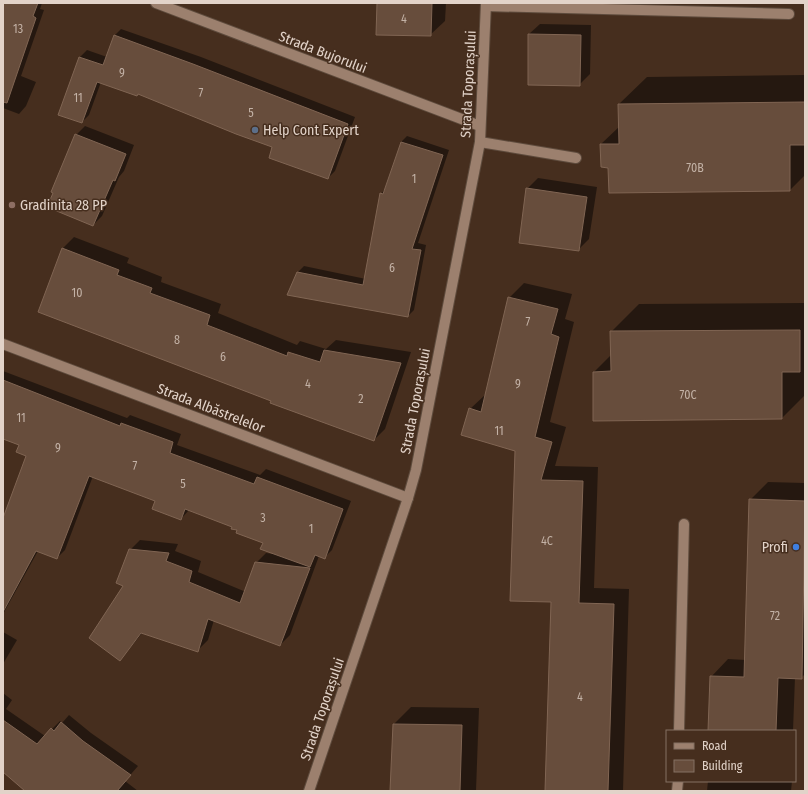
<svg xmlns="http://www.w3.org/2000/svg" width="808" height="794" font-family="'Fira Sans Condensed',sans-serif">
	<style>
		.shadow { fill: #0007 }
		.building { fill: #674d3c; stroke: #806553 }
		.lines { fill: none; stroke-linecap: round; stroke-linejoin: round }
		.service-casing { stroke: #5e4b3d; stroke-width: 12 }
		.minor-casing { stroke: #5e4b3d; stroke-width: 12 }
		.service { stroke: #9c806e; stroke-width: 10 }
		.minor { stroke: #9c806e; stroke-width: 10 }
		.service-dot { fill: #5c6f8a; stroke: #462e1e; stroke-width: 1.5 }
		.education-dot { fill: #8d6e63; stroke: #462e1e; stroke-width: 1.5 }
		.shop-dot { fill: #3f7fe0; stroke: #462e1e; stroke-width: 1.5 }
		.labels { text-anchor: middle; stroke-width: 3; stroke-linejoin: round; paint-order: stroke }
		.number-label { font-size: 12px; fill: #c3b2a6 }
		.street-label { font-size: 14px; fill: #e2d3c9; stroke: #462e1e }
		.poi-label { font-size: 14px; fill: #e2d3c9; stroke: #462e1e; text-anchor: start }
	</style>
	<rect width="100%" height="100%" fill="#462e1e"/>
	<!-- shadow -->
	<g class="shadow">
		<path d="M 3,3 L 42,3 L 40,9 L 44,10 L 21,76 L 36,82 L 26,106 L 19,114 L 3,108 Z"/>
		<path d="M 378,3 L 446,3 L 445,21 L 430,35 Z"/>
		<path d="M 540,24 L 591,25 L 590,74 L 579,85 L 529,34 Z"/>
		<path d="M 121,29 L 201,57 L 355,117 L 335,171 L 328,178 L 273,147 L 139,93 L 101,82 L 89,115 L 82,122 L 60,114 L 80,57 L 87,50 L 107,57 L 114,36 Z"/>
		<path d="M 805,75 L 805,175 L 790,190 L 609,167 L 601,144 L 620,126 L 619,104 L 647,77 Z"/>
		<path d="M 85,126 L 134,145 L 124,171 L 119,177 L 102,216 L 93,225 L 55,192 L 76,135 Z"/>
		<path d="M 407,136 L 449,150 L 418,243 L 426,245 L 414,310 L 408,316 L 298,272 L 304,266 L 366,279 L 381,194 L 385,189 L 401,142 Z"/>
		<path d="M 538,178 L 597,187 L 589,239 L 578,250 L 527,189 Z"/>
		<path d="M 74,237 L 129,258 L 127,263 L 162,277 L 161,282 L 221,304 L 218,313 L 297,345 L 300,341 L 326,349 L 336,340 L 411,352 L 385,429 L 374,440 L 272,400 L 63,248 Z"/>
		<path d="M 524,283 L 572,294 L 565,319 L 574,322 L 550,422 L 566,427 L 555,466 L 598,467 L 594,588 L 629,589 L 623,791 L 546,791 L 552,601 L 516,450 L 470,409 L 486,394 L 509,298 Z"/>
		<path d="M 805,303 L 805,395 L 782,418 L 594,372 L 612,354 L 611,332 L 639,304 Z"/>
		<path d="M 3,371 L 127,418 L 130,415 L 181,434 L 177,445 L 260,475 L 266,469 L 351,501 L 332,550 L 324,558 L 319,556 L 290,635 L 280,645 L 214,620 L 208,640 L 198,650 L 143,632 L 120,660 L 125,586 L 130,550 L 140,540 L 178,544 L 175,551 L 201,561 L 198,572 L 246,592 L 256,563 L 266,553 L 273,554 L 264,542 L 233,526 L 189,510 L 181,519 L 156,501 L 93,476 L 65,550 L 57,558 L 38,551 L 3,614 L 3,521 L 27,455 L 20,444 L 3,438 Z"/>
		<path d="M 768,482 L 805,483 L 805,674 L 801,678 L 795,677 L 793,731 L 709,731 L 711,677 L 728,659 L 746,660 L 750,500 Z"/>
		<path d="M 3,632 L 17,640 L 3,664 Z"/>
		<path d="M 3,693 L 12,700 L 6,709 L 45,736 L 60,721 L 62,723 L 69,715 L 91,733 L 138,766 L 125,781 L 138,791 L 27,791 L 3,771 Z"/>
		<path d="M 411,707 L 479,708 L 476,791 L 391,791 L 394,724 Z"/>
		<path d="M 708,781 L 792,781 L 791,791 L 707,791 Z"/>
	</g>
	<!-- building -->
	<g class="building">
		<path d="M 3,3 L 38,3 L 33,16 L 36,18 L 7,103 L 3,102 Z"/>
		<path d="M 377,3 L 432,3 L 431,36 L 376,35 Z"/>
		<path d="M 528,34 L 581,35 L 580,86 L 528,85 Z"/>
		<path d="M 114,35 L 193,64 L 348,124 L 328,179 L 269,158 L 272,147 L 236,134 L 138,94 L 137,96 L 97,82 L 82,123 L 58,115 L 79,57 L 103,65 Z"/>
		<path d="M 805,102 L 805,145 L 790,145 L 790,191 L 609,193 L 608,168 L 601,167 L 600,144 L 619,144 L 618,104 Z"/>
		<path d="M 75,134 L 126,154 L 115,181 L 113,180 L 93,226 L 47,207 L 53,193 L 51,192 Z"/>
		<path d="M 401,142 L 443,155 L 412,249 L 421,250 L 408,317 L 287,295 L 297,272 L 363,285 L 380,193 L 383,194 Z"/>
		<path d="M 526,188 L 587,197 L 579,251 L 519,243 Z"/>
		<path d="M 62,248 L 119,270 L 117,275 L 152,288 L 150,293 L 210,315 L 207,325 L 287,356 L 288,352 L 320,362 L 324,350 L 401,363 L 374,441 L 270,403 L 271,401 L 38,312 Z"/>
		<path d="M 508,297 L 558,309 L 551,334 L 559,337 L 535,437 L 552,442 L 541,480 L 583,481 L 579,603 L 614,604 L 608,791 L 545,791 L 551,602 L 510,601 L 515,451 L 461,435 L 469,408 L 481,412 Z"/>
		<path d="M 800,330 L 800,372 L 782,372 L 782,419 L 593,421 L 593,372 L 611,371 L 610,331 Z"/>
		<path d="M 3,380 L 120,426 L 121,423 L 173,442 L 170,453 L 254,484 L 257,477 L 343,509 L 325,559 L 315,555 L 310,567 L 260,549 L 263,543 L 236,533 L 237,530 L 231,529 L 232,527 L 185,509 L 181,520 L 152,509 L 155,501 L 89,476 L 57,559 L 36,551 L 3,612 L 3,518 L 26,456 L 16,452 L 19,445 L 3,439 Z"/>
		<path d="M 749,499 L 805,501 L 802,679 L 778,678 L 776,731 L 708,731 L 710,676 L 744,677 Z"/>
		<path d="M 129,549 L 169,553 L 166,561 L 192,571 L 189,582 L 240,603 L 255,562 L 310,568 L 280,646 L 208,619 L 198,652 L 141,633 L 120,661 L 89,638 L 123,586 L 116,583 Z"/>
		<path d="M 3,720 L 37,744 L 51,728 L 54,731 L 61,722 L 83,741 L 131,775 L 117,791 L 25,791 L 3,772 Z"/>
		<path d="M 393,724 L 462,725 L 460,791 L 390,791 Z"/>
	</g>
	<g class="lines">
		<defs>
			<g id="service">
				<path d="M 486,6 L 789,14"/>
				<path d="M 480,142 L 576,158"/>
				<path d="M 679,731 L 684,524"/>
				<path d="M 677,791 L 678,781"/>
			</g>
			<g id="minor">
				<path d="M 156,3 L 480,126"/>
				<path d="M 3,344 L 408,498"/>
				<path d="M 309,791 L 408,498 L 416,470 L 480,142 L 486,3"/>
			</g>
		</defs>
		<!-- service casing -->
		<use href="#service" class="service-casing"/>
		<!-- minor casing -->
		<use href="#minor" class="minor-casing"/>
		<!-- service -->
		<use href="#service" class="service"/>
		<!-- minor -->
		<use href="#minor" class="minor"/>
	</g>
	<!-- markers -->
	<circle class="service-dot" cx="255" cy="130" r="4"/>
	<circle class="education-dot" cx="12" cy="205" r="4"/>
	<circle class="shop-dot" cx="796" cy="547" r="4"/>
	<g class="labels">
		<!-- number labels -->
		<g class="number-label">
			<text x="404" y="23">4</text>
			<text x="18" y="33">13</text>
			<text x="122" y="77">9</text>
			<text x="201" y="97">7</text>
			<text x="78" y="102">11</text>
			<text x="251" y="117">5</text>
			<text x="695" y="172">70B</text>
			<text x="414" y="183">1</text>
			<text x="392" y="272">6</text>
			<text x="77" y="297">10</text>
			<text x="528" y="326">7</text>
			<text x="177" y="344">8</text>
			<text x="223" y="361">6</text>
			<text x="308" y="388">4</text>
			<text x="518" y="388">9</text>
			<text x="688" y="399">70C</text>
			<text x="361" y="403">2</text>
			<text x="21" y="422">11</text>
			<text x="499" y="435">11</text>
			<text x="58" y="452">9</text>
			<text x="135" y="470">7</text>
			<text x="183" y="488">5</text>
			<text x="263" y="522">3</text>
			<text x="311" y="533">1</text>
			<text x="547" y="545">4C</text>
			<text x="775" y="620">72</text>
			<text x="580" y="701">4</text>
		</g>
		<!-- street labels -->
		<g class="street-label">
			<text transform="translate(323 52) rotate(21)" y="5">Strada Bujorului</text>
			<text transform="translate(468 84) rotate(-87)" y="5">Strada Toporașului</text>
			<text transform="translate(415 401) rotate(-79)" y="5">Strada Toporașului</text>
			<text transform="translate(211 408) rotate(21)" y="5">Strada Albăstrelelor</text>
			<text transform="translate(322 709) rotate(-71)" y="5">Strada Toporașului</text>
		</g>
		<!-- poi labels -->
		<g class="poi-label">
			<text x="263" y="135">Help Cont Expert</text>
			<text x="20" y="210">Gradinita 28 PP</text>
			<text x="788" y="552" text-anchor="end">Profi</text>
		</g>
	</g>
	<!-- border -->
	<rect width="808" height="794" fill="none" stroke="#e2d3c9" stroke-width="8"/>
	<!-- legend -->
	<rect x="666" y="730" width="130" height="52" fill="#462e1e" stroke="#847062"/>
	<rect x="674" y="743" width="20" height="6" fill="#9c806e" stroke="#847062"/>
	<text x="702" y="750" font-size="12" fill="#e2d3c9">Road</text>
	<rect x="674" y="760" width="20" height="12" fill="#674d3c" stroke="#847062"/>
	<text x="702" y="770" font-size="12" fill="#e2d3c9">Building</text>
</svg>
